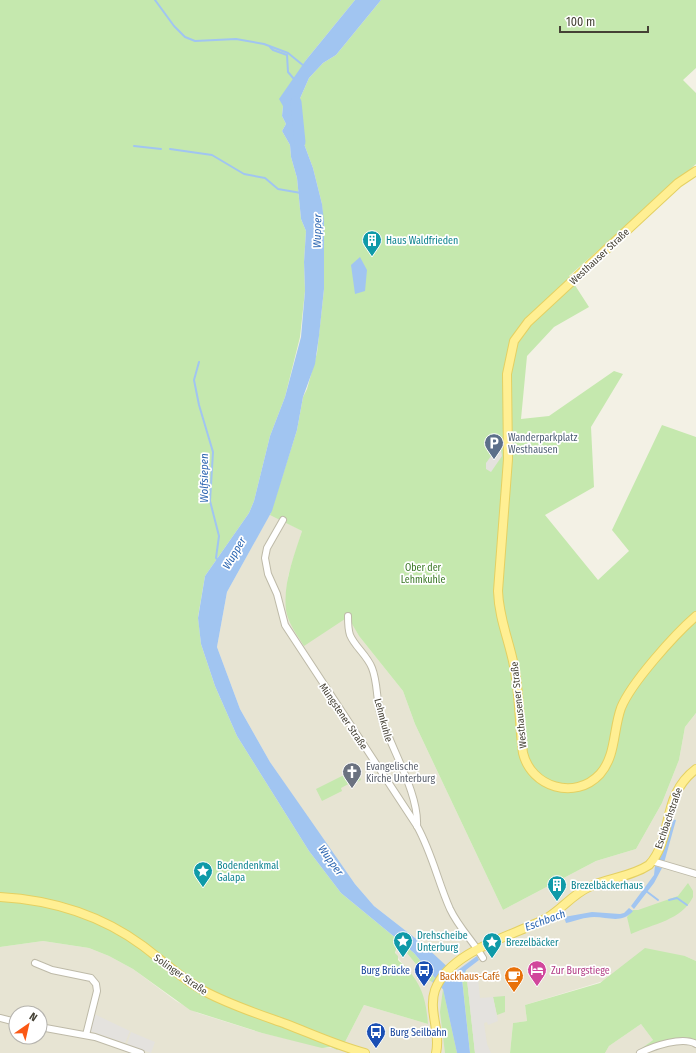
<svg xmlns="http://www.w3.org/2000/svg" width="696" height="1053" font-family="'Fira Sans Condensed',sans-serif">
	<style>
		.residential { fill: #e7e4d3; fill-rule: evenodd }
		.green { fill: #c5e8ae }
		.parking { fill: #e4e2de }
		.water { fill: #a1c5f1 }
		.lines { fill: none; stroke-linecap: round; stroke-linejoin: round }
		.stream { stroke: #a1c5f1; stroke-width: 2 }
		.river { stroke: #a1c5f1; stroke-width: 11 }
		.minor-casing { stroke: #bebaa8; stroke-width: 8 }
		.major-casing { stroke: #e4d062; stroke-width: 10 }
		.minor { stroke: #fff; stroke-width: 6 }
		.major { stroke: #ffef93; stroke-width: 8 }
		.labels { text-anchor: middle; stroke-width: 3.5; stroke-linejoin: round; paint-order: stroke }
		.culture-label { font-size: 10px; fill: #0d838f; stroke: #fff; text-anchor: start }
		.street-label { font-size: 10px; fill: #454135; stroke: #fff }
		.service-label { font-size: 10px; fill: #4e5e75; stroke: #fff; text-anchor: start }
		.park-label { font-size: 10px; fill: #3b7828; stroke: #fff }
		.worship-label { font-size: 10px; fill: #5b616d; stroke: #fff; text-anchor: start }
		.transit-label { font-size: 10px; fill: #164399; stroke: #fff; text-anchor: end }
		.hotel-label { font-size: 10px; fill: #b23c85; stroke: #fff; text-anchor: start }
		.food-label { font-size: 10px; fill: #c56008; stroke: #fff; text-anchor: end }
		.water-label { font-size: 11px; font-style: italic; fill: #2d67b2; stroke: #fff }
	</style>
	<rect width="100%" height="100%" fill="#f3f1e5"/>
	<!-- residential -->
	<g class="residential">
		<path d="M 270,514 L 302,531 L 288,576 L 286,610 L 348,616 L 359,636 L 403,691 L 415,724 L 503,910 L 596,861 L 636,849 L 662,803 L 679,760 L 685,727 L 696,713 L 696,961 L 685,956 L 525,1005 L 527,1021 L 513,1023 L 510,1053 L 475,1053 L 466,971 L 462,979 L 470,1053 L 0,1053 L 0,947 L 43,941 L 89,948 L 109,956 L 133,969 L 176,1001 L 198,1013 L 262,1033 L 327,1048 L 343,1046 L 364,1005 L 428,1024 L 402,963 L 395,954 L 398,946 L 406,952 L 429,980 L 424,945 L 374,906 L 355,884 L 313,825 L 270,762 L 240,709 L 217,647 L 227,592 ZM 16,1013 L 40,1013 L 40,1037 L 16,1037 Z"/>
		<path d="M 641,1024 L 653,1040 L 642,1048 L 681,1040 L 696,1044 L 696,1053 L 605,1053 L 609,1046 Z"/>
	</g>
	<!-- green -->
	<g class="green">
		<path d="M 0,0 L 355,0 L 306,60 L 283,106 L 282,116 L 286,124 L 282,131 L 290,145 L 291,157 L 297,178 L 301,219 L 306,231 L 304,262 L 305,291 L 300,337 L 285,397 L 270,436 L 254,501 L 249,513 L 205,576 L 198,617 L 201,644 L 215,686 L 237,736 L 309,851 L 341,893 L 414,953 L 435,978 L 432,982 L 429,980 L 406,952 L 397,946 L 395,953 L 398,956 L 398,960 C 400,963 403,963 405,966 C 422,985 426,999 428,1024 L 364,1005 L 343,1046 L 337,1050 L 331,1047 L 322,1048 L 262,1033 L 190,1010 L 133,969 L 109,956 L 89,948 L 43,941 L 0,947 Z"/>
		<path d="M 381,0 L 696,0 L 696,68 L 683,80 L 696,93 L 696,164 L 569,276 L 589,307 L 554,327 L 527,356 L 521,419 L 549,416 L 614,371 L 623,374 L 591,427 L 594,487 L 545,515 L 598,580 L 629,551 L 612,530 L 662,425 L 696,437 L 696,713 L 685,727 L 679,760 L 662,803 L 636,849 L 596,861 L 503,910 L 415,724 L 403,691 L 359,636 L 348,617 L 304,646 C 297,635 288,623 286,610 C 283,583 294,556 302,531 L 270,515 L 297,430 L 303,397 L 307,389 L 317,353 L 324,289 L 324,239 L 322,204 L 313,168 L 297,125 L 298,103 L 309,78 L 323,63 L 336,55 Z"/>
		<path d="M 356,769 L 361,780 L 357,782 L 356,780 L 341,788 L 342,791 L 322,801 L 316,789 Z"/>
		<path d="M 688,883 L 693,891 L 693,897 C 682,920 653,924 631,934 L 627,917 L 633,910 L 638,910 L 678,896 Z"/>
		<path d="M 645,948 L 685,956 L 696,961 L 696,1044 L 689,1040 L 644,1051 L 642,1048 L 653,1040 L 641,1024 L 609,1046 L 605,1053 L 510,1053 L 513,1023 L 527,1021 L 525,1005 L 600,983 Z"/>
		<path d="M 466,970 L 475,1053 L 470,1053 L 462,979 Z"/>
		<path d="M 443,989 L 457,1053 L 445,1053 L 440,1012 Z"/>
		<path d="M 505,996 L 505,1012 L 497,1015 L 493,997 Z"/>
	</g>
	<!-- parking -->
	<g class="parking">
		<path d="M 500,444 L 502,456 L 491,472 L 486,469 L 486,463 Z"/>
		<path d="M 483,958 L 466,971 L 468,981 L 478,979 L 480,998 L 493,997 L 498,1021 L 488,1025 L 487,1022 L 484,1023 L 487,1044 L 491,1053 L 475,1053 L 466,970 Z"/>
		<path d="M 94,1014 L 130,1031 L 125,1043 L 90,1031 Z"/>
		<path d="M 131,1032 L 155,1042 L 151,1053 L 127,1044 Z"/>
	</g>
	<!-- water -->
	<g class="water">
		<path d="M 355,0 L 381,0 L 336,55 L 323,63 L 309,78 L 298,103 L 297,125 L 313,168 L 322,204 L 324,221 L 324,289 L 319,336 L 315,364 L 303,397 L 297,430 L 272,511 L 227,592 L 217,647 L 240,709 L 270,762 L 355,884 L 374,906 L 424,945 L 454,973 L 477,956 L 479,960 L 466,970 L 462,979 L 470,1053 L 457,1053 L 443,989 L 432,982 L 435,978 L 414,953 L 341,893 L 309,851 L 237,736 L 215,686 L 201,644 L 198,618 L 205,576 L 249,513 L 254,501 L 270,436 L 285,397 L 301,337 L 305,291 L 304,262 L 306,231 L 301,219 L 297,178 L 291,157 L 290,145 L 282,131 L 286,124 L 282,116 L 283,106 L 279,99 L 306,60 Z"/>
		<path d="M 360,257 L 367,270 L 365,291 L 355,294 L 351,265 Z"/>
		<path d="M 671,819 L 676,820 L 664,863 L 657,861 Z"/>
		<path d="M 655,866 L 662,868 L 654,883 L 634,909 L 631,906 L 654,875 Z"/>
		<path d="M 629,908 L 633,911 C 622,924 608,917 594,917 C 585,917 575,921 566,923 L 564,917 L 592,912 L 620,914 L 624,913 Z"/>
	</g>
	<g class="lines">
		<!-- stream -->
		<g class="stream">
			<path d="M 155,0 L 174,26 L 185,37 L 195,41 L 236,39 L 264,44 L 288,53 L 304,66"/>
			<path d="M 270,47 L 273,50 L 287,55 L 288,72 L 294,79"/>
			<path d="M 134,146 L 161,149"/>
			<path d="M 170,149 L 212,155 L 244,174 L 265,178 L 278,189 L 301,193"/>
			<path d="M 199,362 L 194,380 L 199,405 L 213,452 L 210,501 L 219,536 L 216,558 L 218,560"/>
			<path d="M 646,891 L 658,900"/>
			<path d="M 669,900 L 677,898 L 687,905"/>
		</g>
		<!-- river -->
		<path class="river" d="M 296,102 L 300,142"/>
		<defs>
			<g id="minor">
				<path d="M 283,520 L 267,548 L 265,558 L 268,574 L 277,594 L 285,625 L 417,826 C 432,853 438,882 450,909 C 459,928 473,941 483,958"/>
				<path d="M 348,616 C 348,622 348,629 350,635 C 355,647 367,655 372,668 C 378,683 376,700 381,716 C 391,749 419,793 417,826"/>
				<path d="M 652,861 L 696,874"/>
				<path d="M 35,963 L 52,970 L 91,978 L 96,984 L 97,991 L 86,1035"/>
				<path d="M 0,1018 L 16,1022"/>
				<path d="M 40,1027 L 95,1037 L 141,1053"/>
				<path d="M 640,1053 C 653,1046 683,1036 696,1044"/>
			</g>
			<g id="major">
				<path d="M 696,171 L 678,183 L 528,322 L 514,341 L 507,374 L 508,459 L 498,591 C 499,619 509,640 514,666 C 520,695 519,724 523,753 C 531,787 575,801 600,774 C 616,756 613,730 621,708 C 631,683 675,634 696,616"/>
				<path d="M 0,897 C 53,900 101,915 143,946 C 164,962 182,979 204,991 C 230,1005 258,1014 286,1024 C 312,1034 338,1046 365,1053"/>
				<path d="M 436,1053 C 441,1032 428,1011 435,990 C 450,950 514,936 547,918 C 562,909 573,894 589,887 C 608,878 631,877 649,865 C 674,838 660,796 696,769"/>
			</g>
		</defs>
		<!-- minor casing -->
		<use href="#minor" class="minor-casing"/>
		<!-- major casing -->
		<use href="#major" class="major-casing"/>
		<!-- minor -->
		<use href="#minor" class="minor"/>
		<!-- major -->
		<use href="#major" class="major"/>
	</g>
	<!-- icons -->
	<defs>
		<symbol id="building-pin" viewBox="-11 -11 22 30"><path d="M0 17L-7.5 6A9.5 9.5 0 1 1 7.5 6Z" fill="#0f9aa8" stroke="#fff"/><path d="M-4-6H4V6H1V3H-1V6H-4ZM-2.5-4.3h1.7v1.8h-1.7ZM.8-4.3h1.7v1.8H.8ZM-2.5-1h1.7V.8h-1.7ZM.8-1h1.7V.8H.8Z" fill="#fff"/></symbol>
		<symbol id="parking-pin" viewBox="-11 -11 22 30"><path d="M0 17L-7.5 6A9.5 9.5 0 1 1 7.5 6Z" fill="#5c6f8a" stroke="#fff"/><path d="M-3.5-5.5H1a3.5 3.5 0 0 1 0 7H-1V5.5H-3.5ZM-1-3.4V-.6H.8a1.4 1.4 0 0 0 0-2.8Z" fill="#fff"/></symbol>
		<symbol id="church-pin" viewBox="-11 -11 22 30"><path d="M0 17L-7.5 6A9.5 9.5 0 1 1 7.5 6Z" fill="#6b7280" stroke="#fff"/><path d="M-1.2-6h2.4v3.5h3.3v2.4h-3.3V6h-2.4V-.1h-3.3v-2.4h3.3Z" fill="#fff"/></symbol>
		<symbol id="sight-pin" viewBox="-11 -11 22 30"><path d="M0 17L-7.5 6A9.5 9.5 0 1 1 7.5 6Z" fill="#0f9aa8" stroke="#fff"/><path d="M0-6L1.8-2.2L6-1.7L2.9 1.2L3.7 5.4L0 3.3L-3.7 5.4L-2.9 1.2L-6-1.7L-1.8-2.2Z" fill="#fff"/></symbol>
		<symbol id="bus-pin" viewBox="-11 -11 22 30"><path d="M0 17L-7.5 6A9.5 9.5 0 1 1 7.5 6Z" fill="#1a4fb4" stroke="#fff"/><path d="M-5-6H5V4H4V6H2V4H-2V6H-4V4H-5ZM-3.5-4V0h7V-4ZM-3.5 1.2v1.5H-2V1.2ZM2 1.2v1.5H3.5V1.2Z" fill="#fff"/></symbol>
		<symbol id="hotel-pin" viewBox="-11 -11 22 30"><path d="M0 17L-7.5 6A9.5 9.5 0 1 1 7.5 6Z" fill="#d1479c" stroke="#fff"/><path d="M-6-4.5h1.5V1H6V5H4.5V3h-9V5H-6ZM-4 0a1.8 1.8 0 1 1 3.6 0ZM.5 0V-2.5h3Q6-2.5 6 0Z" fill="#fff"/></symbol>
		<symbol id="cafe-pin" viewBox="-11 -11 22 30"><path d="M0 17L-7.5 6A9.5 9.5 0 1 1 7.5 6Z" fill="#e8710a" stroke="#fff"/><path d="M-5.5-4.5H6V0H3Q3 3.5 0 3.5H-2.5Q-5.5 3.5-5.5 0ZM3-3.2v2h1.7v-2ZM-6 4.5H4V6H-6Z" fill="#fff"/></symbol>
	</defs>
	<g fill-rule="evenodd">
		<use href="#building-pin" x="361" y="229" width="22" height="30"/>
		<use href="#parking-pin" x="483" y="432" width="22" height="30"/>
		<use href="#church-pin" x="341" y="761" width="22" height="30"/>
		<use href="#sight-pin" x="192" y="860" width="22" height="30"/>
		<use href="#building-pin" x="546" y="874" width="22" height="30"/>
		<use href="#sight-pin" x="392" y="930" width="22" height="30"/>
		<use href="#sight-pin" x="481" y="931" width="22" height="30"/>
		<use href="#bus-pin" x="413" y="959" width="22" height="30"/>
		<use href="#hotel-pin" x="526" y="959" width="22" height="30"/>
		<use href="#cafe-pin" x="503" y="965" width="22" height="30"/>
		<use href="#bus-pin" x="365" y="1021" width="22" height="30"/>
	</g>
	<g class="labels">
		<!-- culture labels -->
		<g class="culture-label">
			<text x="386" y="244">Haus Waldfrieden</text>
			<text x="217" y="869">Bodendenkmal<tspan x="217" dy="12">Galapa</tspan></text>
			<text x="571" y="889">Brezelbäckerhaus</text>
			<text x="417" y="939">Drehscheibe<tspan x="417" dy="12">Unterburg</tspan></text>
			<text x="506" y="946">Brezelbäcker</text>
		</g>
		<!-- street labels -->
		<g class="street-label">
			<text transform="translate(599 256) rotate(-43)" y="4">Westhauser Straße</text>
			<text transform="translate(518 705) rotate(-96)" y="4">Westhausener Straße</text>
			<text transform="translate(344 716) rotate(56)" y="4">Müngstener Straße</text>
			<text transform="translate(384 720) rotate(75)" y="4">Lehmkuhle</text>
			<text transform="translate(668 818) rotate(-71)" y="4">Eschbachstraße</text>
			<text transform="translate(181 974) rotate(35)" y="4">Solinger Straße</text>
		</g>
		<!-- service labels -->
		<g class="service-label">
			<text x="508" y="441">Wanderparkplatz<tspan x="508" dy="12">Westhausen</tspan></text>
		</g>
		<!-- park labels -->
		<g class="park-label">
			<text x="423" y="571">Ober der<tspan x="423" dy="12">Lehmkuhle</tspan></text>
		</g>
		<!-- worship labels -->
		<g class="worship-label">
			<text x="366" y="770">Evangelische<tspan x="366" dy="12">Kirche Unterburg</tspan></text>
		</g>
		<!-- transit labels -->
		<g class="transit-label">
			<text x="410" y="974">Burg Brücke</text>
			<text x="390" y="1036" text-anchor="start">Burg Seilbahn</text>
		</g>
		<!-- hotel labels -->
		<g class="hotel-label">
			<text x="551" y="974">Zur Burgstiege</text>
		</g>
		<!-- food labels -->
		<g class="food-label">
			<text x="500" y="980">Backhaus-Café</text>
		</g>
		<!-- water labels -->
		<g class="water-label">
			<text transform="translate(317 231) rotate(-89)" y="4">Wupper</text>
			<text transform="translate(204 478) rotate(-90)" y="4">Wolfsiepen</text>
			<text transform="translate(234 553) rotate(-60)" y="4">Wupper</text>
			<text transform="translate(331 860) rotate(54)" y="4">Wupper</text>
			<text transform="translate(545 920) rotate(-20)" y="4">Eschbach</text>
		</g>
	</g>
	<!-- north arrow -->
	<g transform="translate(28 1025) rotate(34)"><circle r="19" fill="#ffffff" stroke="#b5b3ae"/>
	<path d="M0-3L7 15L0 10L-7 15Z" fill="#fb5814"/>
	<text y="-6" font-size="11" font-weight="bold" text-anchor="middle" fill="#454135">N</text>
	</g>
	<!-- scale -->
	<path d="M560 26v6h88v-6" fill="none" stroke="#454135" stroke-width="2"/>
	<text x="566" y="26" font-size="12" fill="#454135" stroke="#ffffff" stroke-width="3" paint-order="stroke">100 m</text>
</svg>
